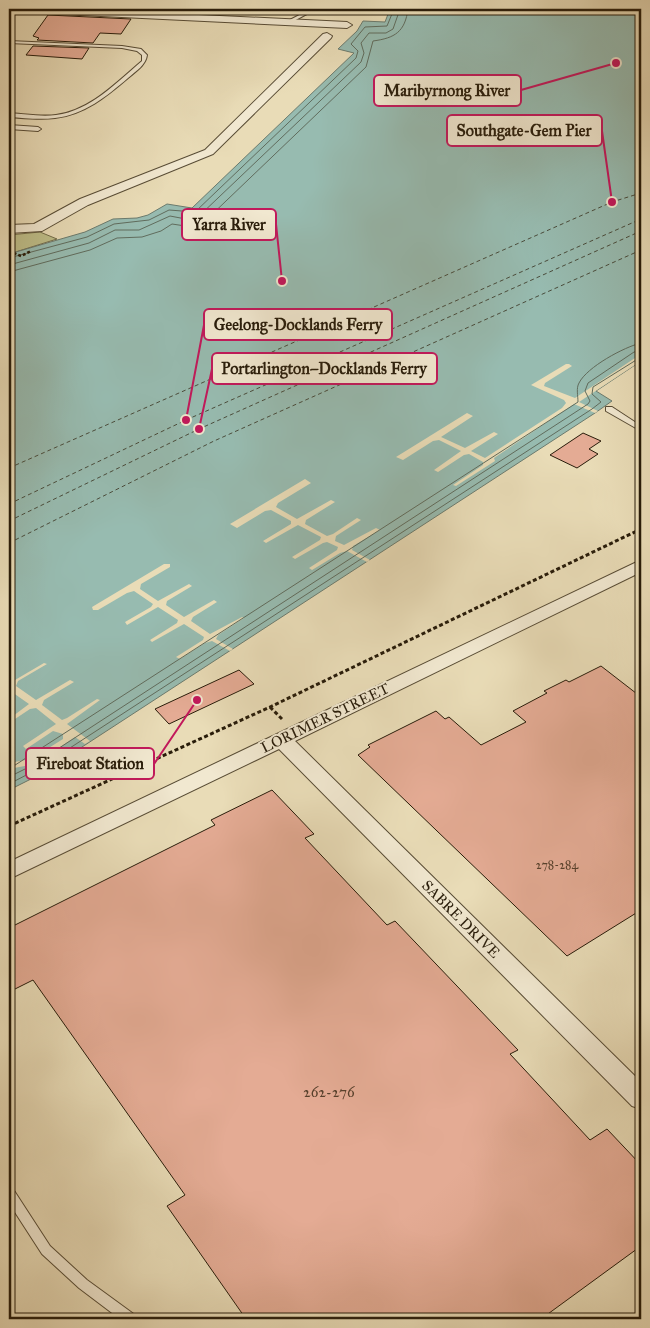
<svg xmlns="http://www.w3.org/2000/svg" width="650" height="1328" font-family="'IM FELL Great Primer',serif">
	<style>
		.green { fill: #bebe89; stroke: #736d4a }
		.water { fill: #97bbb0; stroke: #6b7b6e }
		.pier { fill: #e9dcb7 }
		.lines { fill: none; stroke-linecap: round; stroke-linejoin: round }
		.shore { stroke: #606c5d; stroke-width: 1 }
		.ferry { stroke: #494c3c; stroke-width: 1; stroke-dasharray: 4 3; stroke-linecap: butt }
		.building { fill: #e4ab94; stroke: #281c0a }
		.lane-casing { stroke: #584c35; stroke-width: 2 }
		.street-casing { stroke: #584c35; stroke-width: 2 }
		.path-far1 { stroke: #281c0a; stroke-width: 2.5; stroke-dasharray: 3 2; stroke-linecap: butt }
		.path { stroke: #281c0a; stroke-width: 3; stroke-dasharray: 4 2.5; stroke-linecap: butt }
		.lane { fill: #f1e8d0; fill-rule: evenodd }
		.street { fill: #f1e8d0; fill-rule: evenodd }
		.labels { text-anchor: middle; stroke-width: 4; stroke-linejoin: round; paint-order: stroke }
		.number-label { font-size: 12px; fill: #57402c }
		.street-label { font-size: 15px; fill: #281c0a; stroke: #f1e8d0 }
		.near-number-label { font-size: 15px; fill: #57402c }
		.leader { fill: none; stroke: #c2185b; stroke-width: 2 }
		.callout-dot { fill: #c2185b; stroke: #f1e8d0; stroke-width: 2 }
		.callout { fill: #f1e8d0; stroke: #c2185b; stroke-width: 2 }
		.callout-label { font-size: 16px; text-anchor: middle; font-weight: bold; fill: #281c0a }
	</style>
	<rect width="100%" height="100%" fill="#e9dcb7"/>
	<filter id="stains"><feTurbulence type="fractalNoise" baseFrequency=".004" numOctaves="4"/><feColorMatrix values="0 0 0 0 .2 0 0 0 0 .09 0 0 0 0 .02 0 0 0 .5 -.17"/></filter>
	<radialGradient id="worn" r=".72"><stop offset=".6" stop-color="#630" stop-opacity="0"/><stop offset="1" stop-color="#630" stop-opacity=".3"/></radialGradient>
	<!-- green -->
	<path class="green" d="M 40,232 L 57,239 L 9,254 L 9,235 Z"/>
	<!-- water -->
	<path class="water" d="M 390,9 L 641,9 L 641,361 L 596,391 L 612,401 L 595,413 L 39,775 L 9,790 L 9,254 L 85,232 L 113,219 L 137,218 L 148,215 L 167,204 L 192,208 L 354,53 L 338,49 L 357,31 L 363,21 L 385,22 Z"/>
	<!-- pier -->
	<g class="pier">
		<path d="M 641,354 L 641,361 L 579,402 L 598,411 L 595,413 L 574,404 L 494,458 L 495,461 L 456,486 L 453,485 L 483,465 L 483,462 L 469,454 L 464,455 L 438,472 L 434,470 L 461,451 L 439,440 L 433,441 L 403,460 L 396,457 L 467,413 L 473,416 L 441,437 L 465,448 L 494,432 L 498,434 L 471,451 L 485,458 L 562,408 L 566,403 L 564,400 L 531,385 L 566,364 L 569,364 L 572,366 L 545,383 L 544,386 L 575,398 Z"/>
		<path d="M 305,479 L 311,483 L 278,503 L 276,507 L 297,519 L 331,500 L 335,502 L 306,520 L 305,524 L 327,536 L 333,534 L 357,518 L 361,520 L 336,536 L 335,541 L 344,545 L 376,528 L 380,530 L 353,546 L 352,550 L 370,560 L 367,562 L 347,551 L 340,553 L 312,570 L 309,568 L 337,550 L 338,547 L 327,542 L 323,543 L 295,559 L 292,557 L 320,540 L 321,537 L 298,525 L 266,543 L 263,541 L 291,524 L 291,521 L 271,510 L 265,511 L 237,528 L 230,524 Z"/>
		<path d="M 164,564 L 170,564 L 170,567 L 141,584 L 140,589 L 158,601 L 189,584 L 192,586 L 167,601 L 166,605 L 184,617 L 214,600 L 217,602 L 193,617 L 191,621 L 210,634 L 242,617 L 244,618 L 218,635 L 216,639 L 233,649 L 230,651 L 212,641 L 205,643 L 180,659 L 176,657 L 203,640 L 204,637 L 184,624 L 152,642 L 150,640 L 177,623 L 178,620 L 158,607 L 127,625 L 125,622 L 151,607 L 153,604 L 134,591 L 127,593 L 98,610 L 93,610 L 92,607 Z"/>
		<path d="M 44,663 L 47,664 L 18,681 L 16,686 L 36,700 L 70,680 L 74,682 L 44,700 L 42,705 L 62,720 L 67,718 L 97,699 L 100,700 L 67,724 L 90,741 L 85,744 L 75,737 L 35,764 L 9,769 L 9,763 L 31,759 L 63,739 L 63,734 L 53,731 L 26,749 L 23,746 L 56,724 L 36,708 L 30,709 L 9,723 L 9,719 L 29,704 L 9,690 L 9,681 L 15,680 Z"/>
	</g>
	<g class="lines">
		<!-- shore -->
		<g class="shore">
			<path d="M 9,258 L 87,237 L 114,224 L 149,220 L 169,210 L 195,212 L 356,58 L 358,51 L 351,44 L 365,27 L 387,26 L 394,9"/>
			<path d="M 9,265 L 89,243 L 115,230 L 139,230 L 170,216 L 191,220 L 198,217 L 361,62 L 364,53 L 361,43 L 369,33 L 386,33 L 393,29 L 400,9"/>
			<path d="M 9,272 L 90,250 L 117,238 L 142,237 L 161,231 L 172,224 L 192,227 L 203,223 L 366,67 L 373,41 C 395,38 405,32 408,9"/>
			<path d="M 9,769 L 578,402 C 578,396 576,388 579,383 C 587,367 624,347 641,343"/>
			<path d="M 9,777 L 33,765 L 588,404 L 590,401 L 585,391 L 588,383 L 634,352 L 641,351"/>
			<path d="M 9,784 L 36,770 L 592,409 L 601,402 L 592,394 L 593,387 L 641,357"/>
		</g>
		<!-- ferry -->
		<g class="ferry">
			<path d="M 9,468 L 612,202 L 641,193"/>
			<path d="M 9,504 L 186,420 L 641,219"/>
			<path d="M 9,521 L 199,429 L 641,231"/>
			<path d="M 9,543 L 214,441 L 641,250"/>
		</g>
	</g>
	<!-- building -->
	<g class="building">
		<path d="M 48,15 L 131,19 L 121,34 L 100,33 L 93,43 L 37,40 L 39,38 L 33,36 Z"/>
		<path d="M 33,46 L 89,48 L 82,59 L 26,55 Z"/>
		<path d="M 583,433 L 601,441 L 589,449 L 598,454 L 577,468 L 550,455 Z"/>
		<path d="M 601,666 L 641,697 L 641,910 L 567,956 L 358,755 L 370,747 L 368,745 L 436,711 L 445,719 L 449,717 L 481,745 L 526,722 L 513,711 L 547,693 L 544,691 L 566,680 L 569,682 Z"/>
		<path d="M 239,670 L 254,684 L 169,724 L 155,709 Z"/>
		<path d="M 272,790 L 314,834 L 305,838 L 387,925 L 395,921 L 518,1050 L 510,1054 L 590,1140 L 607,1129 L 641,1165 L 641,1246 L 541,1319 L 246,1319 L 167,1206 L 185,1195 L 33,980 L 9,992 L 9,928 L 215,825 L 211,820 Z"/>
	</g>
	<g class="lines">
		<defs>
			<g id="lane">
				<path d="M 311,9 L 316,9 L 290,23 L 286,22 Z"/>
				<path d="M 9,41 L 122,46 L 141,49 L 147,55 C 146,65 136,71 128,78 C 107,96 84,115 55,118 C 40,120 24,118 9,117 L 9,113 C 25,114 41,117 56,115 C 90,111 117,82 142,61 L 142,55 L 137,51 L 122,48 L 9,43 Z"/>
				<path d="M 9,125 L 38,127 L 41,129 L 38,131 L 9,129 Z"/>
				<path d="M 606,407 L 612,407 L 641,426 L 641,431 L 606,411 Z"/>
				<path d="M 9,1188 L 13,1189 L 50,1246 L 87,1280 L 135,1315 L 136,1319 L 120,1319 L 79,1288 L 42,1254 L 9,1203 Z"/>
			</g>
			<g id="street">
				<path d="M 13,9 L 74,9 L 347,22 L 352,25 L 347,28 L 18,12 Z"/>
				<path d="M 327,33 L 332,36 L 331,38 L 213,154 L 88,205 L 42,231 L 9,233 L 9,225 L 34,224 L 80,199 L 205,150 L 323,34 Z"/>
				<path d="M 641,560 L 641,572 L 295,741 L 641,1082 L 641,1109 L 632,1106 L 279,749 L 9,879 L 9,862 Z"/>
			</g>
		</defs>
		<!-- lane casing -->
		<use href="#lane" class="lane-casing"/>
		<!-- street casing -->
		<use href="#street" class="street-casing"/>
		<!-- path-far1 -->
		<path class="path-far1" d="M 9,251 L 21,256 L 31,251"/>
		<!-- path -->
		<g class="path">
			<path d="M 270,707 L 282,719"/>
			<path d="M 9,826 L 270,707 L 641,529"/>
		</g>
		<!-- lane -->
		<use href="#lane" class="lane"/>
		<!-- street -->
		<use href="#street" class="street"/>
	</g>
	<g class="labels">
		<!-- number labels -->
		<g class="number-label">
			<text x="557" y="869">278-284</text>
		</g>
		<!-- street labels -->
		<g class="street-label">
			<text transform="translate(325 718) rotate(-26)" y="5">LORIMER STREET</text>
			<text transform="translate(461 919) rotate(45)" y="5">SABRE DRIVE</text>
		</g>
		<!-- near-number labels -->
		<g class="near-number-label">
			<text x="329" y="1097">262-276</text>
		</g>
	</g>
	<!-- callouts -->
	<path class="leader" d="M616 63L521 90M612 202L602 131M282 281L276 224M186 420L204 325M199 429L212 369M197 700L154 764"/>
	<g class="callout-dot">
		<circle cx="616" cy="63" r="5"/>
		<circle cx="612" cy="202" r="5"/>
		<circle cx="282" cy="281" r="5"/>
		<circle cx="186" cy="420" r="5"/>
		<circle cx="199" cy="429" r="5"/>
		<circle cx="197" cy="700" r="5"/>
	</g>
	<g class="callout">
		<rect x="374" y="75" width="147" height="31" rx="5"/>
		<rect x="447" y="115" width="155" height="31" rx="5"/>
		<rect x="182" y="209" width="94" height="31" rx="5"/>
		<rect x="204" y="309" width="188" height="31" rx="5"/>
		<rect x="212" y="353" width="225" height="31" rx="5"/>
		<rect x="26" y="748" width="128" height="31" rx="5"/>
	</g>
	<g class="callout-label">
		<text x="447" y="96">Maribyrnong River</text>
		<text x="524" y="136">Southgate-Gem Pier</text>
		<text x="229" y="230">Yarra River</text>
		<text x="298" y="330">Geelong-Docklands Ferry</text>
		<text x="324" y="374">Portarlington–Docklands Ferry</text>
		<text x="90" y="769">Fireboat Station</text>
	</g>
	<!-- margin -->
	<rect width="650" height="1328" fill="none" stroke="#e9dcb7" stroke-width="30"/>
	<rect x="10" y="10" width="630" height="1308" fill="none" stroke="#281c0a" stroke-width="2.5"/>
	<rect x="15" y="15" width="620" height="1298" fill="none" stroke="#281c0a"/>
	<rect width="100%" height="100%" filter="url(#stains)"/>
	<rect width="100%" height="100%" fill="url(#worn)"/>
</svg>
